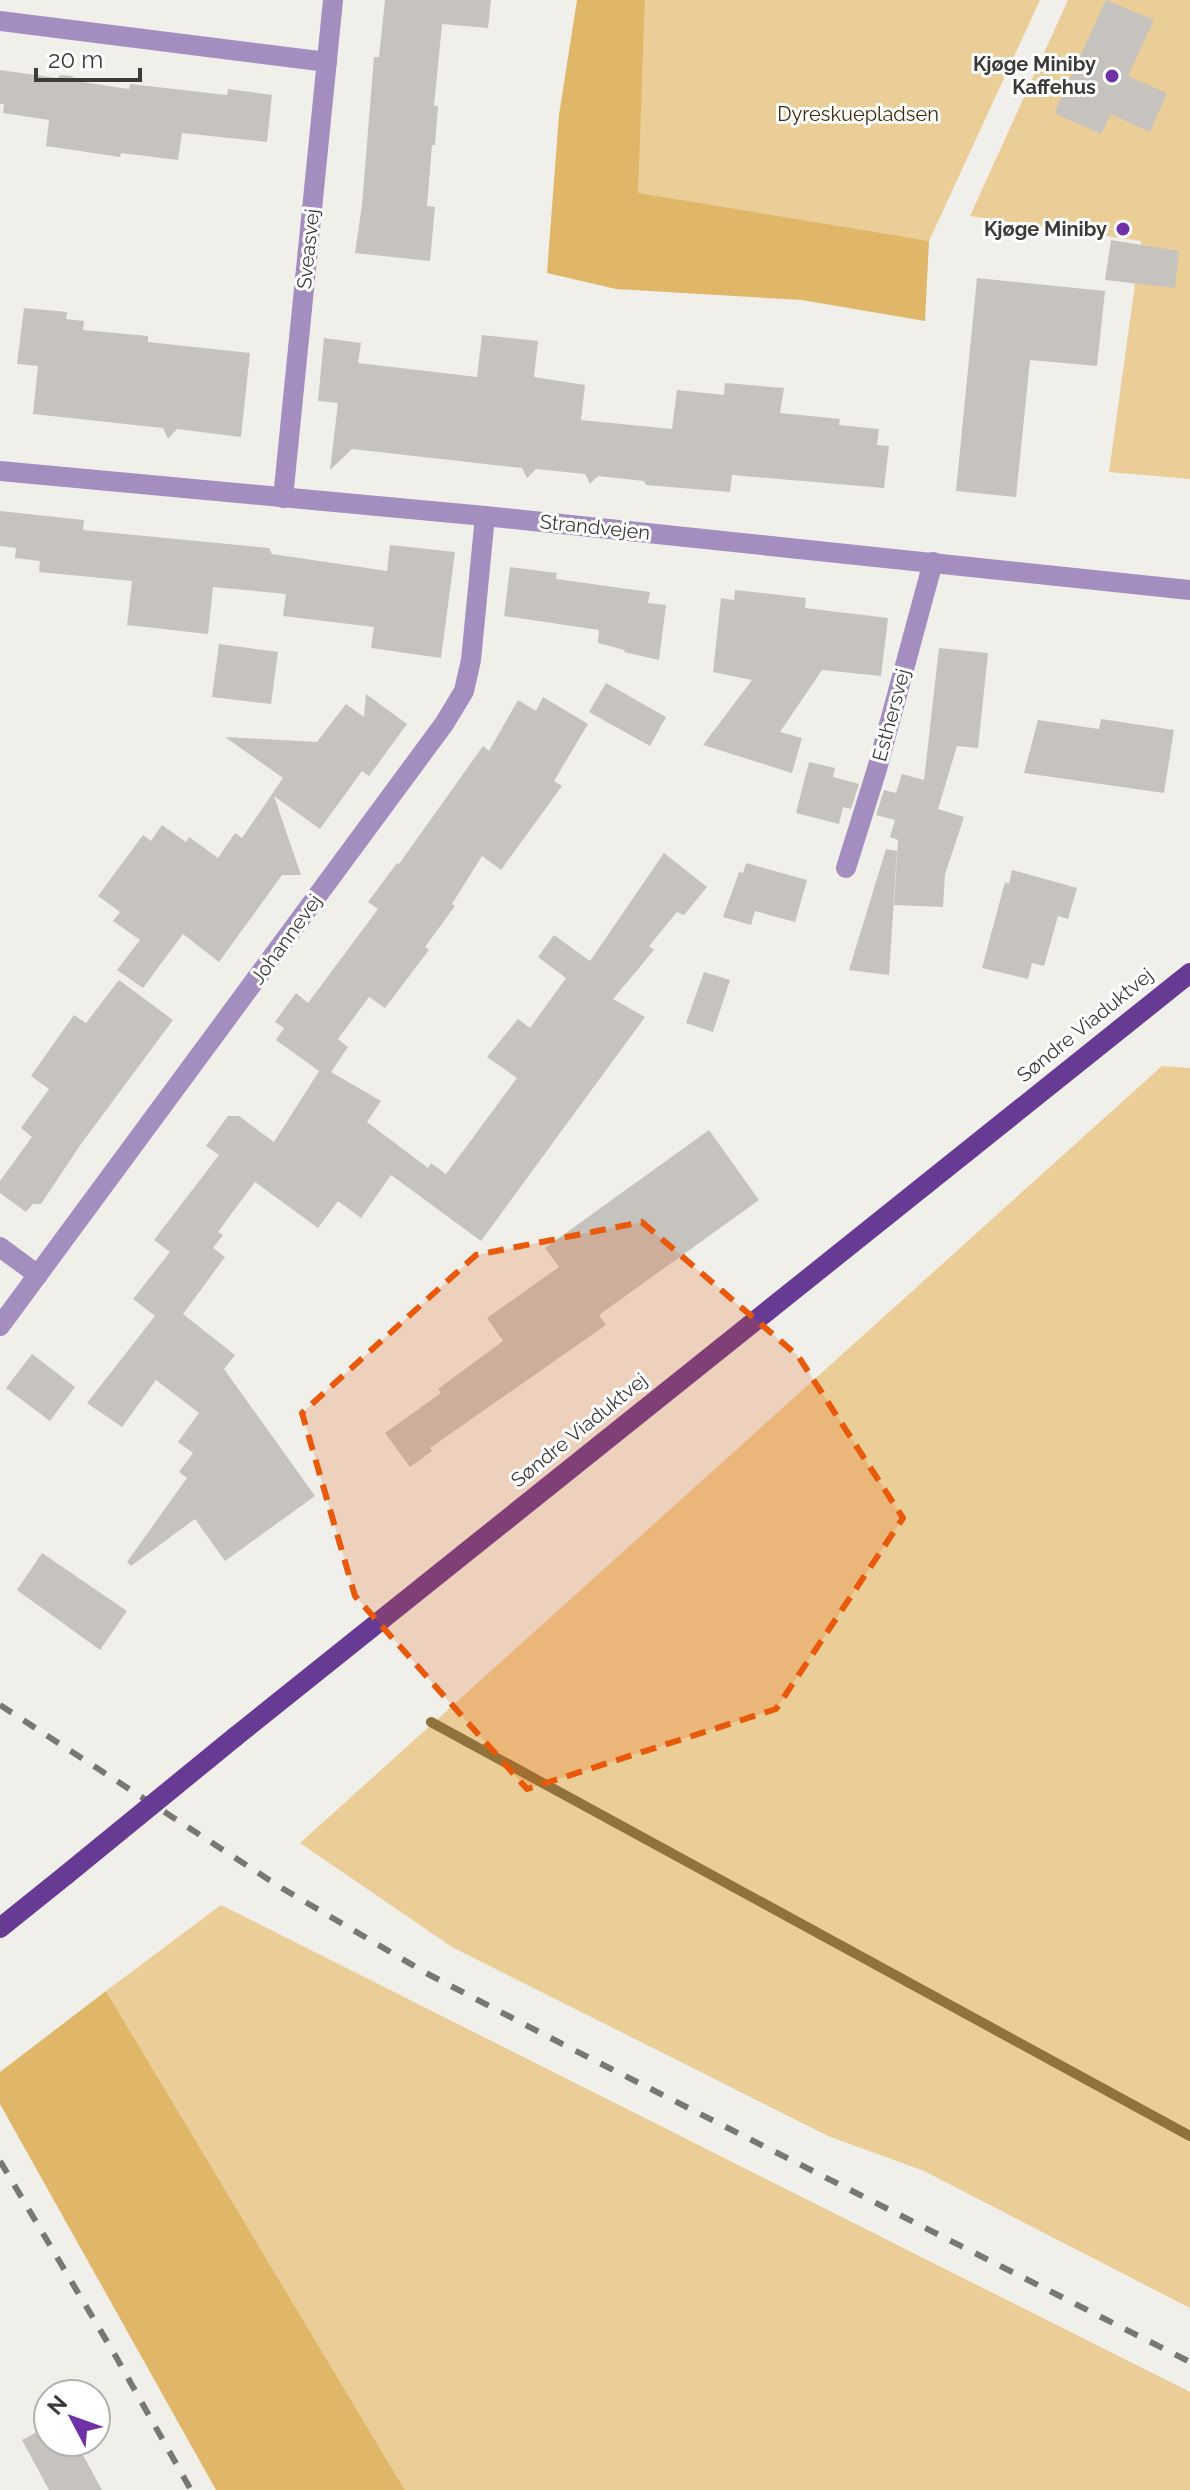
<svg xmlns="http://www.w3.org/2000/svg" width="1190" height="2490" font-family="Raleway,sans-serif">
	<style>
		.green { fill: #ebcd97 }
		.forest { fill: #e0b668 }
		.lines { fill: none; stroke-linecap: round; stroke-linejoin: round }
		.stream { stroke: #90733c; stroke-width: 10 }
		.building { fill: #c6c3bf }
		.minor { stroke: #a48ec0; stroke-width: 20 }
		.major { stroke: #673a93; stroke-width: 20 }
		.rail { stroke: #787774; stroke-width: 6; stroke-dasharray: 14 14; stroke-linecap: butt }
		.major-bridge { stroke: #673a93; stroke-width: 20 }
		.marked { fill: #e8590c; fill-opacity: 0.2; stroke: #e8590c; stroke-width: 6; stroke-dasharray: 16 10; stroke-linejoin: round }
		.poi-dot { fill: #7031a6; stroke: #fff; stroke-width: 3 }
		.labels { text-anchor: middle; stroke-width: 6; stroke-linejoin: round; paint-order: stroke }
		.poi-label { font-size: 20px; font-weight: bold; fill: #3c3b39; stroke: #fff; text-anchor: end }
		.park-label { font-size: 20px; fill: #3d2c09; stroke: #fff }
		.street-label { font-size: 20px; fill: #3c3b39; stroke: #fff }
	</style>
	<rect width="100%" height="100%" fill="#f1efea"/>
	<!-- green -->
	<g class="green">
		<path d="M 645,0 L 1040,0 L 929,241 L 637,198 Z"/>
		<path d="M 1068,0 L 1190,0 L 1190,479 L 1109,472 L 1141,241 L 970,216 Z"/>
		<path d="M 1162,1066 L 1190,1068 L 1190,2308 L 924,2171 L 828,2136 L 452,1947 L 300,1843 Z"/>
		<path d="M 221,1905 L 1190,2392 L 1190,2490 L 405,2490 L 106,1991 Z"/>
	</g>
	<!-- forest -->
	<g class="forest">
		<path d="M 577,0 L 645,0 L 638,193 L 929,241 L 925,321 L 802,300 L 616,289 L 547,273 L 559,115 Z"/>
		<path d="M 106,1991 L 405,2490 L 216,2490 L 0,2104 L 0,2072 Z"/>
	</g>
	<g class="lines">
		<!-- stream -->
		<path class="stream" d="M 431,1722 L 1190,2136"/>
	</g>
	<!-- building -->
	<g class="building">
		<path d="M 385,0 L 491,0 L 488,28 L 442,24 L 434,106 L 438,106 L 435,145 L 432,145 L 427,206 L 435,207 L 430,261 L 355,253 L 362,205 L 374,57 L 379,57 Z"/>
		<path d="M 1106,0 L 1154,20 L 1128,76 L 1167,93 L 1150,132 L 1111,114 L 1101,134 L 1054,113 Z"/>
		<path d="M 0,70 L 57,78 L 61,75 L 72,76 L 76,81 L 129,89 L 130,84 L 227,95 L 228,89 L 272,95 L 267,142 L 182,133 L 178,160 L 121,153 L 120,157 L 46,146 L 49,120 L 3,113 L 4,104 L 0,104 Z"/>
		<path d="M 1111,240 L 1179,251 L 1175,288 L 1105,280 Z"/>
		<path d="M 977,278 L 1105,291 L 1097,366 L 1030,360 L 1016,497 L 956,491 Z"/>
		<path d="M 24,308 L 67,312 L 66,319 L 84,321 L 83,330 L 148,336 L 148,342 L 250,353 L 241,437 L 177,429 L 168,439 L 163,428 L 33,414 L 38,366 L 17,364 Z"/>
		<path d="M 482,335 L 538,341 L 534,377 L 585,385 L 581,420 L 672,429 L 677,390 L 724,395 L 725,383 L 784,388 L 780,413 L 840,419 L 839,425 L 879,429 L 877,445 L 889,446 L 884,488 L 732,475 L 730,492 L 646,485 L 644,481 L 598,476 L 590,484 L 585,474 L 536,469 L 527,478 L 522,468 L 352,449 L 330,470 L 338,403 L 318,401 L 324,338 L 361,343 L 358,363 L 477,377 Z"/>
		<path d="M 0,511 L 84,520 L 83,530 L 269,548 L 272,554 L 387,571 L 390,545 L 455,552 L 441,658 L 371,648 L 374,627 L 283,616 L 286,594 L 213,587 L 208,634 L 127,625 L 132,581 L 39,572 L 40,561 L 15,558 L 16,548 L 0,546 Z"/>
		<path d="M 510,567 L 557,573 L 556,579 L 650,592 L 648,603 L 666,605 L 659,660 L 624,652 L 625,650 L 598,643 L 599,630 L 504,616 Z"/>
		<path d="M 735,590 L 806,598 L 805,608 L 888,618 L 881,676 L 822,670 L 780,732 L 802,738 L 792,773 L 703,745 L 752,680 L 713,672 L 721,598 L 734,600 Z"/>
		<path d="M 219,644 L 278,652 L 271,704 L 212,697 Z"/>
		<path d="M 939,648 L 988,653 L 978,748 L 957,746 L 938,809 L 964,817 L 945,874 L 943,907 L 894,905 L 898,840 L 890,837 L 895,820 L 876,815 L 884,790 L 896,793 L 902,774 L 924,780 Z"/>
		<path d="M 606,683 L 666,717 L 650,746 L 589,712 Z"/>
		<path d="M 366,694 L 407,724 L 369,776 L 362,771 L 320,829 L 274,796 L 301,875 L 282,875 L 219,962 L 183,934 L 143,988 L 117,970 L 140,940 L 113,921 L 120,912 L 98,896 L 143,835 L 151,841 L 162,825 L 186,842 L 189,837 L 218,858 L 235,833 L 242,838 L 283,778 L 225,737 L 317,742 L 346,704 L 364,717 Z"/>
		<path d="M 543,697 L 588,724 L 554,781 L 562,786 L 501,870 L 482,856 L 452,904 L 455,906 L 425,947 L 429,950 L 385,1008 L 369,997 L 338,1039 L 348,1047 L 331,1072 L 381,1101 L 367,1122 L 428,1168 L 431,1163 L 446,1174 L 517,1078 L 487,1057 L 518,1019 L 530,1028 L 566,978 L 538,957 L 554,935 L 590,961 L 664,853 L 707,887 L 684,915 L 677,912 L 649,946 L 654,950 L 613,999 L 645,1017 L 481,1241 L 391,1175 L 361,1218 L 338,1201 L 318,1228 L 255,1182 L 218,1232 L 223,1235 L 213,1248 L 225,1257 L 183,1314 L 235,1355 L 224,1369 L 315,1496 L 225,1561 L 195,1519 L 131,1566 L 127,1562 L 187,1478 L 179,1472 L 193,1453 L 178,1442 L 199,1413 L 156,1380 L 122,1427 L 87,1403 L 155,1316 L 133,1299 L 170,1252 L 154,1240 L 219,1155 L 206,1146 L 228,1116 L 239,1116 L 274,1142 L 319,1071 L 276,1040 L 284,1028 L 275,1022 L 296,993 L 308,1003 L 378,909 L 368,902 L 397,863 L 399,864 L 483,746 L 489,751 L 518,700 L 536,711 Z"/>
		<path d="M 1101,719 L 1174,730 L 1164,793 L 1024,773 L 1038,720 L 1099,729 Z"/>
		<path d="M 809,762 L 835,768 L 833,777 L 859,784 L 851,809 L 843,807 L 839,824 L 796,813 Z"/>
		<path d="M 886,849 L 897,851 L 889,975 L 849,970 Z"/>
		<path d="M 746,863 L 807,880 L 795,922 L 755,911 L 751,925 L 723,917 L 739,872 L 743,873 Z"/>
		<path d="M 1012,870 L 1077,888 L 1068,919 L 1058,916 L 1044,966 L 1032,963 L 1028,979 L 982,968 L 1005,882 L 1009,884 Z"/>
		<path d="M 704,972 L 730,980 L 713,1032 L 686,1023 Z"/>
		<path d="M 119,980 L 173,1020 L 81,1144 L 41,1204 L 33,1204 L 26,1212 L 0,1193 L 0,1181 L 32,1137 L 21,1128 L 49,1089 L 31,1076 L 74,1015 L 86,1023 Z"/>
		<path d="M 709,1130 L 759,1200 L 599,1315 L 606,1325 L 430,1448 L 432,1451 L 410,1467 L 385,1433 L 441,1393 L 438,1389 L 503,1341 L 487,1318 L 559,1267 L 545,1248 Z"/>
		<path d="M 32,1354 L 75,1387 L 50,1421 L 6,1388 Z"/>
		<path d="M 42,1553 L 127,1611 L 100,1650 L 17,1590 Z"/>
		<path d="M 48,2426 L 48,2442 L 76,2442 L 102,2490 L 49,2490 L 22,2440 Z"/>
	</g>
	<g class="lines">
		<!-- minor -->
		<g class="minor">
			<path d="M 0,21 L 327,62"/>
			<path d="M 0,471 L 485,516 L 1190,590"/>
			<path d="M 283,498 L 333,0"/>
			<path d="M 846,868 L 877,769 L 933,562"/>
			<path d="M 0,1247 L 38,1275"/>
			<path d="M 0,1326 L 444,724 L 464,691 L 471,660 L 485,516"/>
		</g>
		<!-- major -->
		<g class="major">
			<path d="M 235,1737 L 1190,973"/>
			<path d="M 0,1928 L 66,1875"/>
		</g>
		<!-- rail -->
		<g class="rail">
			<path d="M 0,1705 L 280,1887 L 426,1973 L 568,2047 L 1190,2362"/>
			<path d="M 0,2161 L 115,2355 L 191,2490"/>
		</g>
		<!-- major-bridge -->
		<path class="major-bridge" d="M 66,1875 L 235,1737"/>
	</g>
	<!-- marked area -->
	<path class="marked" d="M 642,1222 L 798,1356 L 903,1518 L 776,1709 L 527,1789 L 355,1596 L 302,1413 L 476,1255 Z"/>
	<!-- markers -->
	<g class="poi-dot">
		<circle cx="1112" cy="76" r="8"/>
		<circle cx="1123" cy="229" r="8"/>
	</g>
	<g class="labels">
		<!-- poi labels -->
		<g class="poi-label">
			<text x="1096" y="71">Kjøge Miniby<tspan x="1096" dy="23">Kaffehus</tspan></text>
			<text x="1107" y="236">Kjøge Miniby</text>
		</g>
		<!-- park labels -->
		<g class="park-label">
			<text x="858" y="121">Dyreskuepladsen</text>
		</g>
		<!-- street labels -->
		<g class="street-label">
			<text transform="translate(308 249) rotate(-84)" y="7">Sveasvej</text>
			<text transform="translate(595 527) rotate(6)" y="7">Strandvejen</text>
			<text transform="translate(891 715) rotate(-75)" y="7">Esthersvej</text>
			<text transform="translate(286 939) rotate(-54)" y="7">Johannevej</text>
			<text transform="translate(1085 1025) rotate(-39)" y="7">Søndre Viaduktvej</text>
			<text transform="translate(579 1430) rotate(-39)" y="7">Søndre Viaduktvej</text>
		</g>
	</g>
	<!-- north arrow -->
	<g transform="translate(72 2418) rotate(311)"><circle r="38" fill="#ffffff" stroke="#b1b1b0" stroke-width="2"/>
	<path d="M0-6L14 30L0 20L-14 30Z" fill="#7031a6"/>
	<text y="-12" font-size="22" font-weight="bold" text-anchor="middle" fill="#3c3b39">N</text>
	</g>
	<!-- scale -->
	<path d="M36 68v12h104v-12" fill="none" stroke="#3c3b39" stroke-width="4"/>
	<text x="48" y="68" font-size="24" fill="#3c3b39" stroke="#ffffff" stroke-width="6" paint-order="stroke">20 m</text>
</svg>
